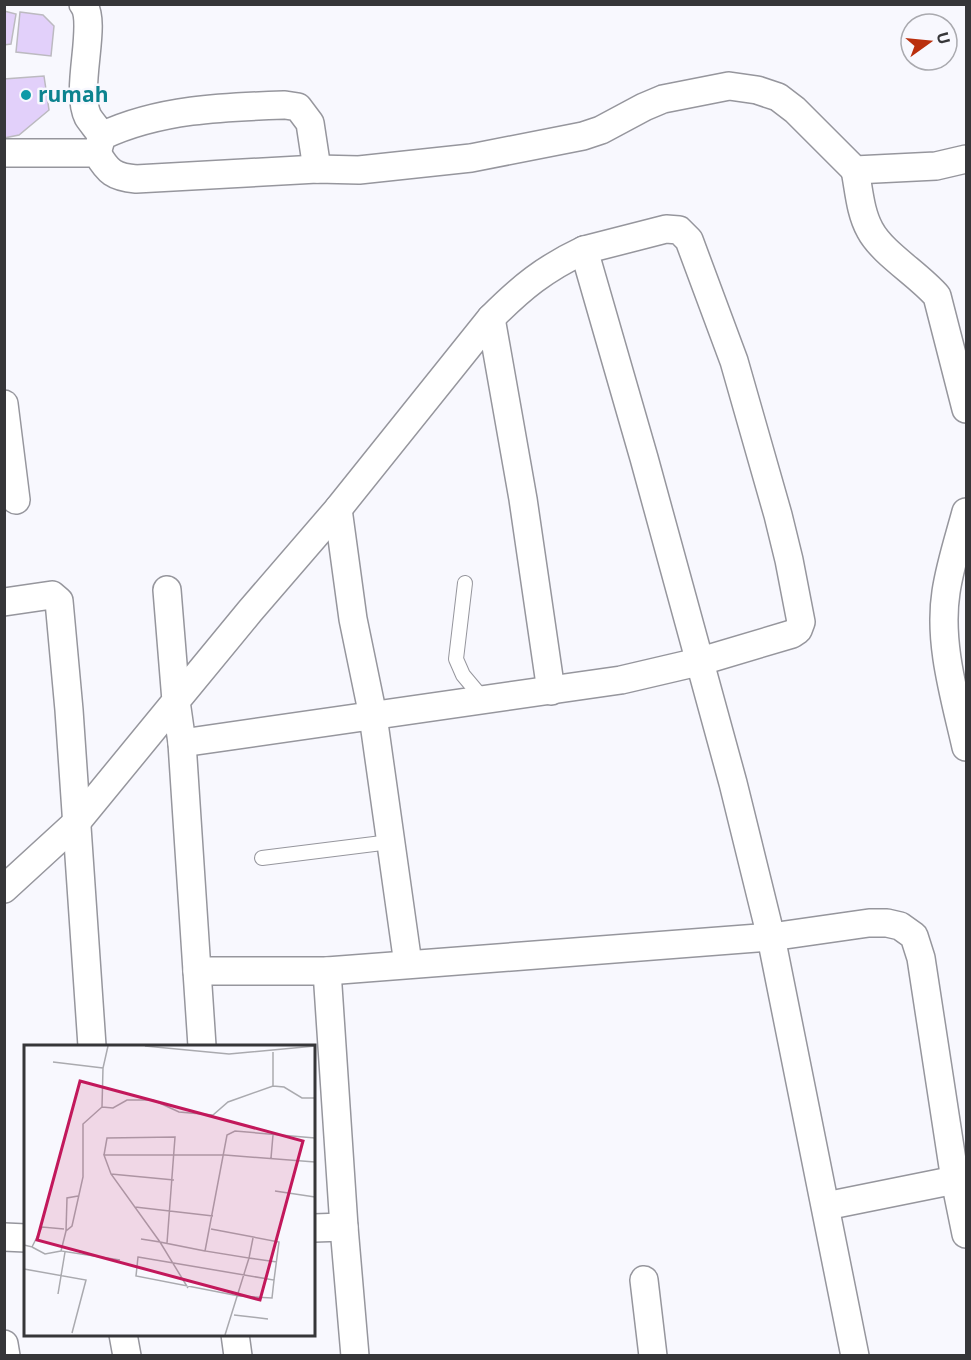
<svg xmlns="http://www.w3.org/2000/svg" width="971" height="1360" font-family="'Open Sans',sans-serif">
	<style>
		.building { fill: #e2d0fa; stroke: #bcbac0; stroke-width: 1.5 }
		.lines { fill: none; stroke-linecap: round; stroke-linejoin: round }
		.service-casing { stroke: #96969d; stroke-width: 16 }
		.minor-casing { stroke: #96969d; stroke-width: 30 }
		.service { stroke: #fff; stroke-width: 14 }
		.minor { stroke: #fff; stroke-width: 27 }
		.culture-dot { fill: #0f9aa8; stroke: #f8f8fe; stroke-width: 2 }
		.labels { text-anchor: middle; stroke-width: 5; stroke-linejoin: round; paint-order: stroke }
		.culture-label { font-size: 21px; font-weight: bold; fill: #0d838f; stroke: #f8f8fe; text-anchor: start }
		.inset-road { fill: none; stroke: #aaaaaf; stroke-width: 1.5 }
		.view { fill: #c2185b; fill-opacity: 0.15; stroke: #c2185b; stroke-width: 3 }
		.inset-edge { fill: none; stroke: #363639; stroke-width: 3 }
	</style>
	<rect width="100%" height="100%" fill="#f8f8fe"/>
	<!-- building -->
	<g class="building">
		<path d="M 4,11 L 16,14 L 11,44 L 4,45 Z"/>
		<path d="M 20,12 L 43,15 L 54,26 L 51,56 L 16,52 Z"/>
		<path d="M 44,76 L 49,110 L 19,135 L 4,138 L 4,79 Z"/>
	</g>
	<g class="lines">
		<defs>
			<g id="service">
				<path d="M 465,583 L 456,659 L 463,675 L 484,700"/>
				<path d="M 262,858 L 390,842"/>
			</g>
			<g id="minor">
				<path d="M 83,4 C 98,23 74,89 88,117 C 92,123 98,130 102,136"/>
				<path d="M 4,153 L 97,153 C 108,172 114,177 136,179 L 317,169 L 359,170 L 471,158 L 583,136 L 601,130 L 644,107 L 663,99 L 729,86 L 757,90 L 778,97 L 795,110 L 855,170 L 936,166 L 966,159"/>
				<path d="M 97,153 L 102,136 C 159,109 224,107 285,105 L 298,107 L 310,123 L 317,169"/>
				<path d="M 855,170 C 859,190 860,212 870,230 C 882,253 918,274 937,296 L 966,409"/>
				<path d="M 491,318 L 523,499 L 551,691"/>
				<path d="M 4,404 L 16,500"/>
				<path d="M 338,509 L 353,619 L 373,716 L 408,964"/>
				<path d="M 966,512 C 959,538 950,565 946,592 C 938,643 955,698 966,747"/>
				<path d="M 4,602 L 52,595 L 59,601 L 69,710 L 92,1046"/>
				<path d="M 182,743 L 621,680 L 698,662 L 792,634 L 798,630 L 801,622 L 789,560 L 778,515 L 734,361 L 689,240 L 679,230 L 666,229 L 584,250"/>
				<path d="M 4,889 L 76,823 L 176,701 L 167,590"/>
				<path d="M 197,971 L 182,743 L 176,701 L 250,611 L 338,509 L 491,318 C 522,287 544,269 584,250 L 644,458 L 733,783 L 771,937 L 855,1356"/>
				<path d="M 327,971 L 344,1227 L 355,1356"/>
				<path d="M 202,1046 L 197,971 L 327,971 L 771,937 L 869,923 L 887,923 L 900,926 L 914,936 L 921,958 L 955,1180 L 966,1234"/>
				<path d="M 826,1206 L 955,1180"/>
				<path d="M 314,1228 L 344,1227"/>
				<path d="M 4,1237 L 26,1238"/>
				<path d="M 644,1280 L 653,1356"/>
				<path d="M 123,1334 L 127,1356"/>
				<path d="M 235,1334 L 238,1356"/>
				<path d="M 4,1344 L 6,1356"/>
			</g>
		</defs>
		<!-- service casing -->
		<use href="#service" class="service-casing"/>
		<!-- minor casing -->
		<use href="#minor" class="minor-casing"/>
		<!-- service -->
		<use href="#service" class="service"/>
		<!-- minor -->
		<use href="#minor" class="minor"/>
	</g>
	<!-- markers -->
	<circle class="culture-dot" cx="26" cy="95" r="6"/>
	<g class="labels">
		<!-- culture labels -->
		<g class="culture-label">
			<text x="38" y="102">rumah</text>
		</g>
	</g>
	<!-- overview -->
	<g transform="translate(24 1045)">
		<rect width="291" height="291" fill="#f8f8fe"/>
		<path class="inset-road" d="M 84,1 L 79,23 L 78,62 L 59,79 L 59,132 L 48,181 L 42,186 L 37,206 L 96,215M 121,1 L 205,9 L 291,1M 249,7 L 249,41M 29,17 L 79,23M 78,62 L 89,63 L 103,55 L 129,55 L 155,67 L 189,70 L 204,57 L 249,41 L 260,42 L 278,53 L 291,53M 80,110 L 83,93 L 151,92 L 143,198M 247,113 L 249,90M 87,129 L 150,135M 251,146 L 291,152M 111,162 L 189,171M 187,184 L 255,197 L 250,235M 42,186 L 43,153 L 54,151M 229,193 L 225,213 L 253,217M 117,194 L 136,197 L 164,243M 0,200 L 8,202 L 18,182 L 40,184M 8,202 L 21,209 L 37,206M 181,206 L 136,197 L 87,129 L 80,110 L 201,110 L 291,117M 114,212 L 250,235 L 248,253 L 215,251 L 112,231 ZM 0,224 L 62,235 L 48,288M 34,249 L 41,207M 210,270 L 244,274M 201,290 L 225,213 L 181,206 L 203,90 L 211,86 L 291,93"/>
		<path class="view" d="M 56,36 L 279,96 L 236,255 L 13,195 Z"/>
		<rect width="291" height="291" class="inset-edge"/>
	</g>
	<!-- border -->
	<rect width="971" height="1360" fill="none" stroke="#363639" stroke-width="12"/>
	<!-- north arrow -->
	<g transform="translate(929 42) rotate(75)"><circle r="28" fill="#f8f8fe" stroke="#aaaaaf" stroke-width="1.5"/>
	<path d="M0-4.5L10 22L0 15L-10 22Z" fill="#ba2f0d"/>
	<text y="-9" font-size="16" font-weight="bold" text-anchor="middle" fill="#363639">U</text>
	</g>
</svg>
